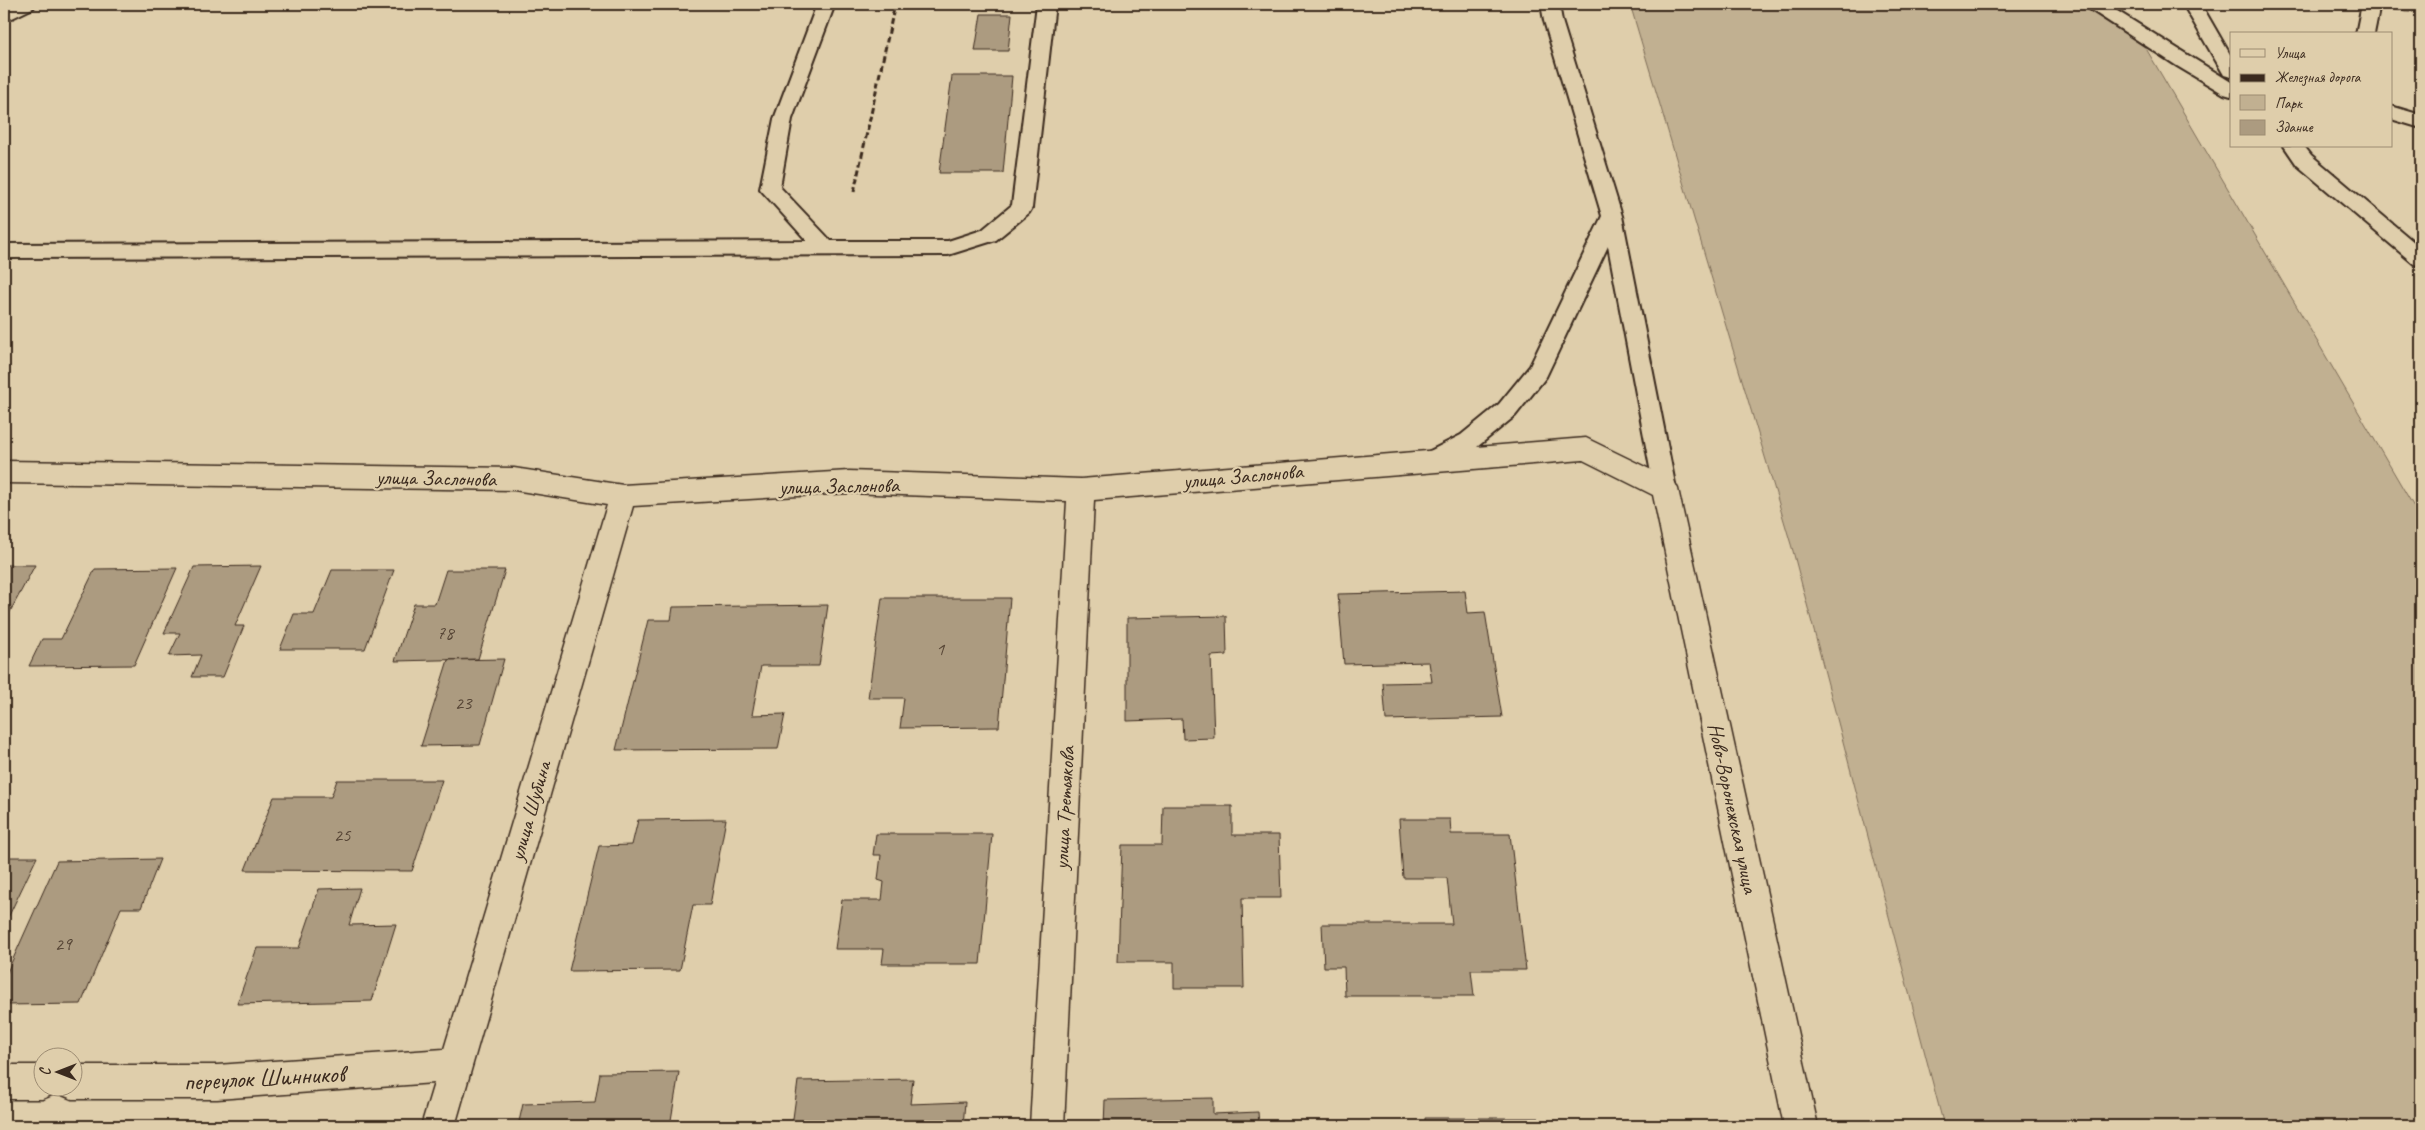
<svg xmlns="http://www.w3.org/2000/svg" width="2425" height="1130" font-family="Caveat,sans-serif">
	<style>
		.green { fill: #c1b091; stroke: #7e6d58 }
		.building { fill: #ac9b80; stroke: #3b2a1e }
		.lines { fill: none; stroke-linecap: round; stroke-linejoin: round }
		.service-casing { stroke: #3b2a1e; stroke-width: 4 }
		.minor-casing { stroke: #3b2a1e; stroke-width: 3 }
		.service { fill: #dfceab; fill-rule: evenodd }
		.minor { fill: #dfceab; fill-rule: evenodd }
		.rail { stroke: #3b2a1e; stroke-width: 3; stroke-dasharray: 6 3; stroke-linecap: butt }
		.labels { text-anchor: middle; stroke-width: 4.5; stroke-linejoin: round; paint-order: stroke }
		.number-label { font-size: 19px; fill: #574636 }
		.street-label { font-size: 21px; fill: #3b2a1e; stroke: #dfceab }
		.near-street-label { font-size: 25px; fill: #3b2a1e; stroke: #dfceab }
	</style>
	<rect width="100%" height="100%" fill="#dfceab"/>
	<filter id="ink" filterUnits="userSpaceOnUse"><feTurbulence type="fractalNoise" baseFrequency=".02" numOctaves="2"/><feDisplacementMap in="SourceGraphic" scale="10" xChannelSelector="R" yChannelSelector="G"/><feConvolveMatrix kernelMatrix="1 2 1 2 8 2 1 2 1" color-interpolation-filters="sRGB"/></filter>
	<g filter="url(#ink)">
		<!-- green -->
		<g class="green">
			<path d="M 1630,4 L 2107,4 L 2127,16 L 2421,519 L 2421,1126 L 1944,1126 L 1793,551 Z"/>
			<path d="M 2327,4 L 2421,4 L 2421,23 L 2417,12 Z"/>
		</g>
		<!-- building -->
		<g class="building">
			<path d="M 981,14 L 1012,14 L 1008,51 L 975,51 Z"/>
			<path d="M 952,76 L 1012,76 L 1003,173 L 939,173 Z"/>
			<path d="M 4,565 L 35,565 L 4,623 Z"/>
			<path d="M 261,566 L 235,626 L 244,626 L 223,677 L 192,677 L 201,655 L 169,656 L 180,633 L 164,633 L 194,567 Z"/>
			<path d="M 177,568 L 134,665 L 29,666 L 42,639 L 61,639 L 95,569 Z"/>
			<path d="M 332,570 L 394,570 L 365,649 L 280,649 L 294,614 L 314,614 Z"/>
			<path d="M 446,570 L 505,570 L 478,659 L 395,661 L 414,604 L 435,604 Z"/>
			<path d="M 1465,591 L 1468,613 L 1485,612 L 1502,717 L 1386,720 L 1383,683 L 1432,682 L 1429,662 L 1344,664 L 1338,594 Z"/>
			<path d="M 882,598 L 1010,598 L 999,727 L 900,728 L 904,698 L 868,698 Z"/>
			<path d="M 828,605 L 819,666 L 761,666 L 752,715 L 785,714 L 778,749 L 616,750 L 648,620 L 671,620 L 673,607 Z"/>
			<path d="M 1226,616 L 1227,655 L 1211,656 L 1214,738 L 1183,739 L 1182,719 L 1127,721 L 1127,618 Z"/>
			<path d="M 504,659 L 480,745 L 421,746 L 448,660 Z"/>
			<path d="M 337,780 L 442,780 L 412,871 L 245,870 L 274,797 L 331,797 Z"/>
			<path d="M 1163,806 L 1232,806 L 1232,835 L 1279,835 L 1281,898 L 1242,898 L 1244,988 L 1174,988 L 1174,962 L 1118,962 L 1122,845 L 1162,845 Z"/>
			<path d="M 726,819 L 710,905 L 693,905 L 680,970 L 569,971 L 599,846 L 632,845 L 638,820 Z"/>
			<path d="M 1399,819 L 1450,819 L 1451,834 L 1510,834 L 1526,970 L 1471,970 L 1474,996 L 1345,996 L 1344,967 L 1324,967 L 1322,924 L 1452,924 L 1447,878 L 1403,878 Z"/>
			<path d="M 876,834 L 992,834 L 980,964 L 882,964 L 884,949 L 835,949 L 842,900 L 882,900 L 884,882 L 878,880 L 881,855 L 873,855 Z"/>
			<path d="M 4,857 L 37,857 L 4,926 Z"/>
			<path d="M 160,859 L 141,908 L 121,908 L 81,1004 L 4,1005 L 4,979 L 57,861 Z"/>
			<path d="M 360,888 L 349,925 L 396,924 L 372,1001 L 237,1004 L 257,948 L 299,948 L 319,889 Z"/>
			<path d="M 679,1072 L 670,1126 L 518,1126 L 523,1104 L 595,1102 L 600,1073 Z"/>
			<path d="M 913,1079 L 910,1104 L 965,1102 L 963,1126 L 792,1126 L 798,1081 Z"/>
			<path d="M 1213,1098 L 1213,1114 L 1258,1112 L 1259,1126 L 1104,1126 L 1105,1100 Z"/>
			<path d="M 1425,1118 L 1539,1118 L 1540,1126 L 1425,1126 Z"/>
		</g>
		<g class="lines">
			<defs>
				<g id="service">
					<path d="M 14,4 L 36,4 L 33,8 L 4,22 L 4,9 Z"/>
					<path d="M 817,4 L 835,4 L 792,119 L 780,187 L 831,241 L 948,241 L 982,230 L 1012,205 L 1037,4 L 1055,4 L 1032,208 L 1029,213 L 996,240 L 948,255 L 4,258 L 4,244 L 807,241 L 760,189 L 774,119 Z"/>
					<path d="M 1541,4 L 1559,4 L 1562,21 L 1622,216 L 1676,489 L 1673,496 L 1665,498 L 1657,496 L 1654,489 L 1608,246 L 1546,377 L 1515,416 L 1477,447 L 1444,466 L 1436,468 L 1428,466 L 1425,459 L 1428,452 L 1461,435 L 1499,404 L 1530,366 L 1602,216 L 1544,21 Z"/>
					<path d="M 2085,4 L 2106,4 L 2231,82 L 2231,96 L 2224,94 L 2177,66 L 2088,8 Z"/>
					<path d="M 2183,4 L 2201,4 L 2231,56 L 2231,77 L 2224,75 Z"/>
					<path d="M 2362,4 L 2380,4 L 2374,34 L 2356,34 Z"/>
					<path d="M 2391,106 L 2421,115 L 2421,128 L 2391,119 Z"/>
					<path d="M 2284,146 L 2304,146 L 2311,155 L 2421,248 L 2421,266 L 2414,264 L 2297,165 Z"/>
				</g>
				<g id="minor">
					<path d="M 1586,438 L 1674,481 L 1678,489 L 1818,1126 L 1784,1126 L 1653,495 L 1583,460 L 1094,500 L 1064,1126 L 1030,1126 L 1067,501 L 849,493 L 633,506 L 455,1126 L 421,1126 L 434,1083 L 217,1099 L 72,1099 L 60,1094 L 57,1088 L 72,1088 L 72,1065 L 217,1065 L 444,1049 L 607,505 L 514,490 L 4,483 L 4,461 L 514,468 L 623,485 L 849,471 L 1081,479 Z"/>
					<path d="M 4,1065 L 42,1065 L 42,1088 L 57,1088 L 54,1094 L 42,1099 L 4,1099 Z"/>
				</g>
			</defs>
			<!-- service casing -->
			<use href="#service" class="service-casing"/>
			<!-- minor casing -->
			<use href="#minor" class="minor-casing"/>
			<!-- service -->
			<use href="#service" class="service"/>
			<!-- minor -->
			<use href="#minor" class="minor"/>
			<!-- rail -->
			<path class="rail" d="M 854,192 L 895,4"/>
		</g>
	</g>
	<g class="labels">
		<!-- number labels -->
		<g class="number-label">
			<text x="445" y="639">78</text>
			<text x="940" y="655">1</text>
			<text x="463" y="709">23</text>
			<text x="342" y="841">25</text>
			<text x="63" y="950">29</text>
		</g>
		<!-- street labels -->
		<g class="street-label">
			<text transform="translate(1243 476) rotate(-5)" y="7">улица Заслонова</text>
			<text transform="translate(436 478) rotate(1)" y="7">улица Заслонова</text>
			<text transform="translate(839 486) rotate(-1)" y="7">улица Заслонова</text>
			<text transform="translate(1064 808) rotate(-87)" y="7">улица Третьякова</text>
			<text transform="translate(1733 808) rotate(78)" y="7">Ново-Воронежская улица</text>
			<text transform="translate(530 811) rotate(-74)" y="7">улица Шубина</text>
		</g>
		<!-- near-street labels -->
		<g class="near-street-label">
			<text transform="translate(264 1077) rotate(-3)" y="9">переулок Шинников</text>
		</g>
	</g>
	<!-- margin -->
	<rect width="2425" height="1130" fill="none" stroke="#dfceab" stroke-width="20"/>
	<rect x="10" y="10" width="2405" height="1110" fill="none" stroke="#3b2a1e" stroke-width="2" filter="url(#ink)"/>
	<!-- legend -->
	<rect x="2230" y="32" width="162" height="115" fill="#dfceab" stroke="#9d8c73"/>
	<rect x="2240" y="49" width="25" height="8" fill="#dfceab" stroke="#9d8c73"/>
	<text x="2275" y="58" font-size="15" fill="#3b2a1e">Улица</text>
	<rect x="2240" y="74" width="25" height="8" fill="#3b2a1e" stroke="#9d8c73"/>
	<text x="2275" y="82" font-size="15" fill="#3b2a1e">Железная дорога</text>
	<rect x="2240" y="95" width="25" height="15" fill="#c1b091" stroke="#9d8c73"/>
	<text x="2275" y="108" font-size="15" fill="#3b2a1e">Парк</text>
	<rect x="2240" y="120" width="25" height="15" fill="#ac9b80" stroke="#9d8c73"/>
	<text x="2275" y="132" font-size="15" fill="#3b2a1e">Здание</text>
	<!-- north arrow -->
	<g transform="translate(58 1072) rotate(270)"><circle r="24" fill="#dfceab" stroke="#9d8c73"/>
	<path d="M0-4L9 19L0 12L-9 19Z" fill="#3b2a1e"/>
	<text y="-8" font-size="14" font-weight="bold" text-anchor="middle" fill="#3b2a1e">С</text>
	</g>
</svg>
